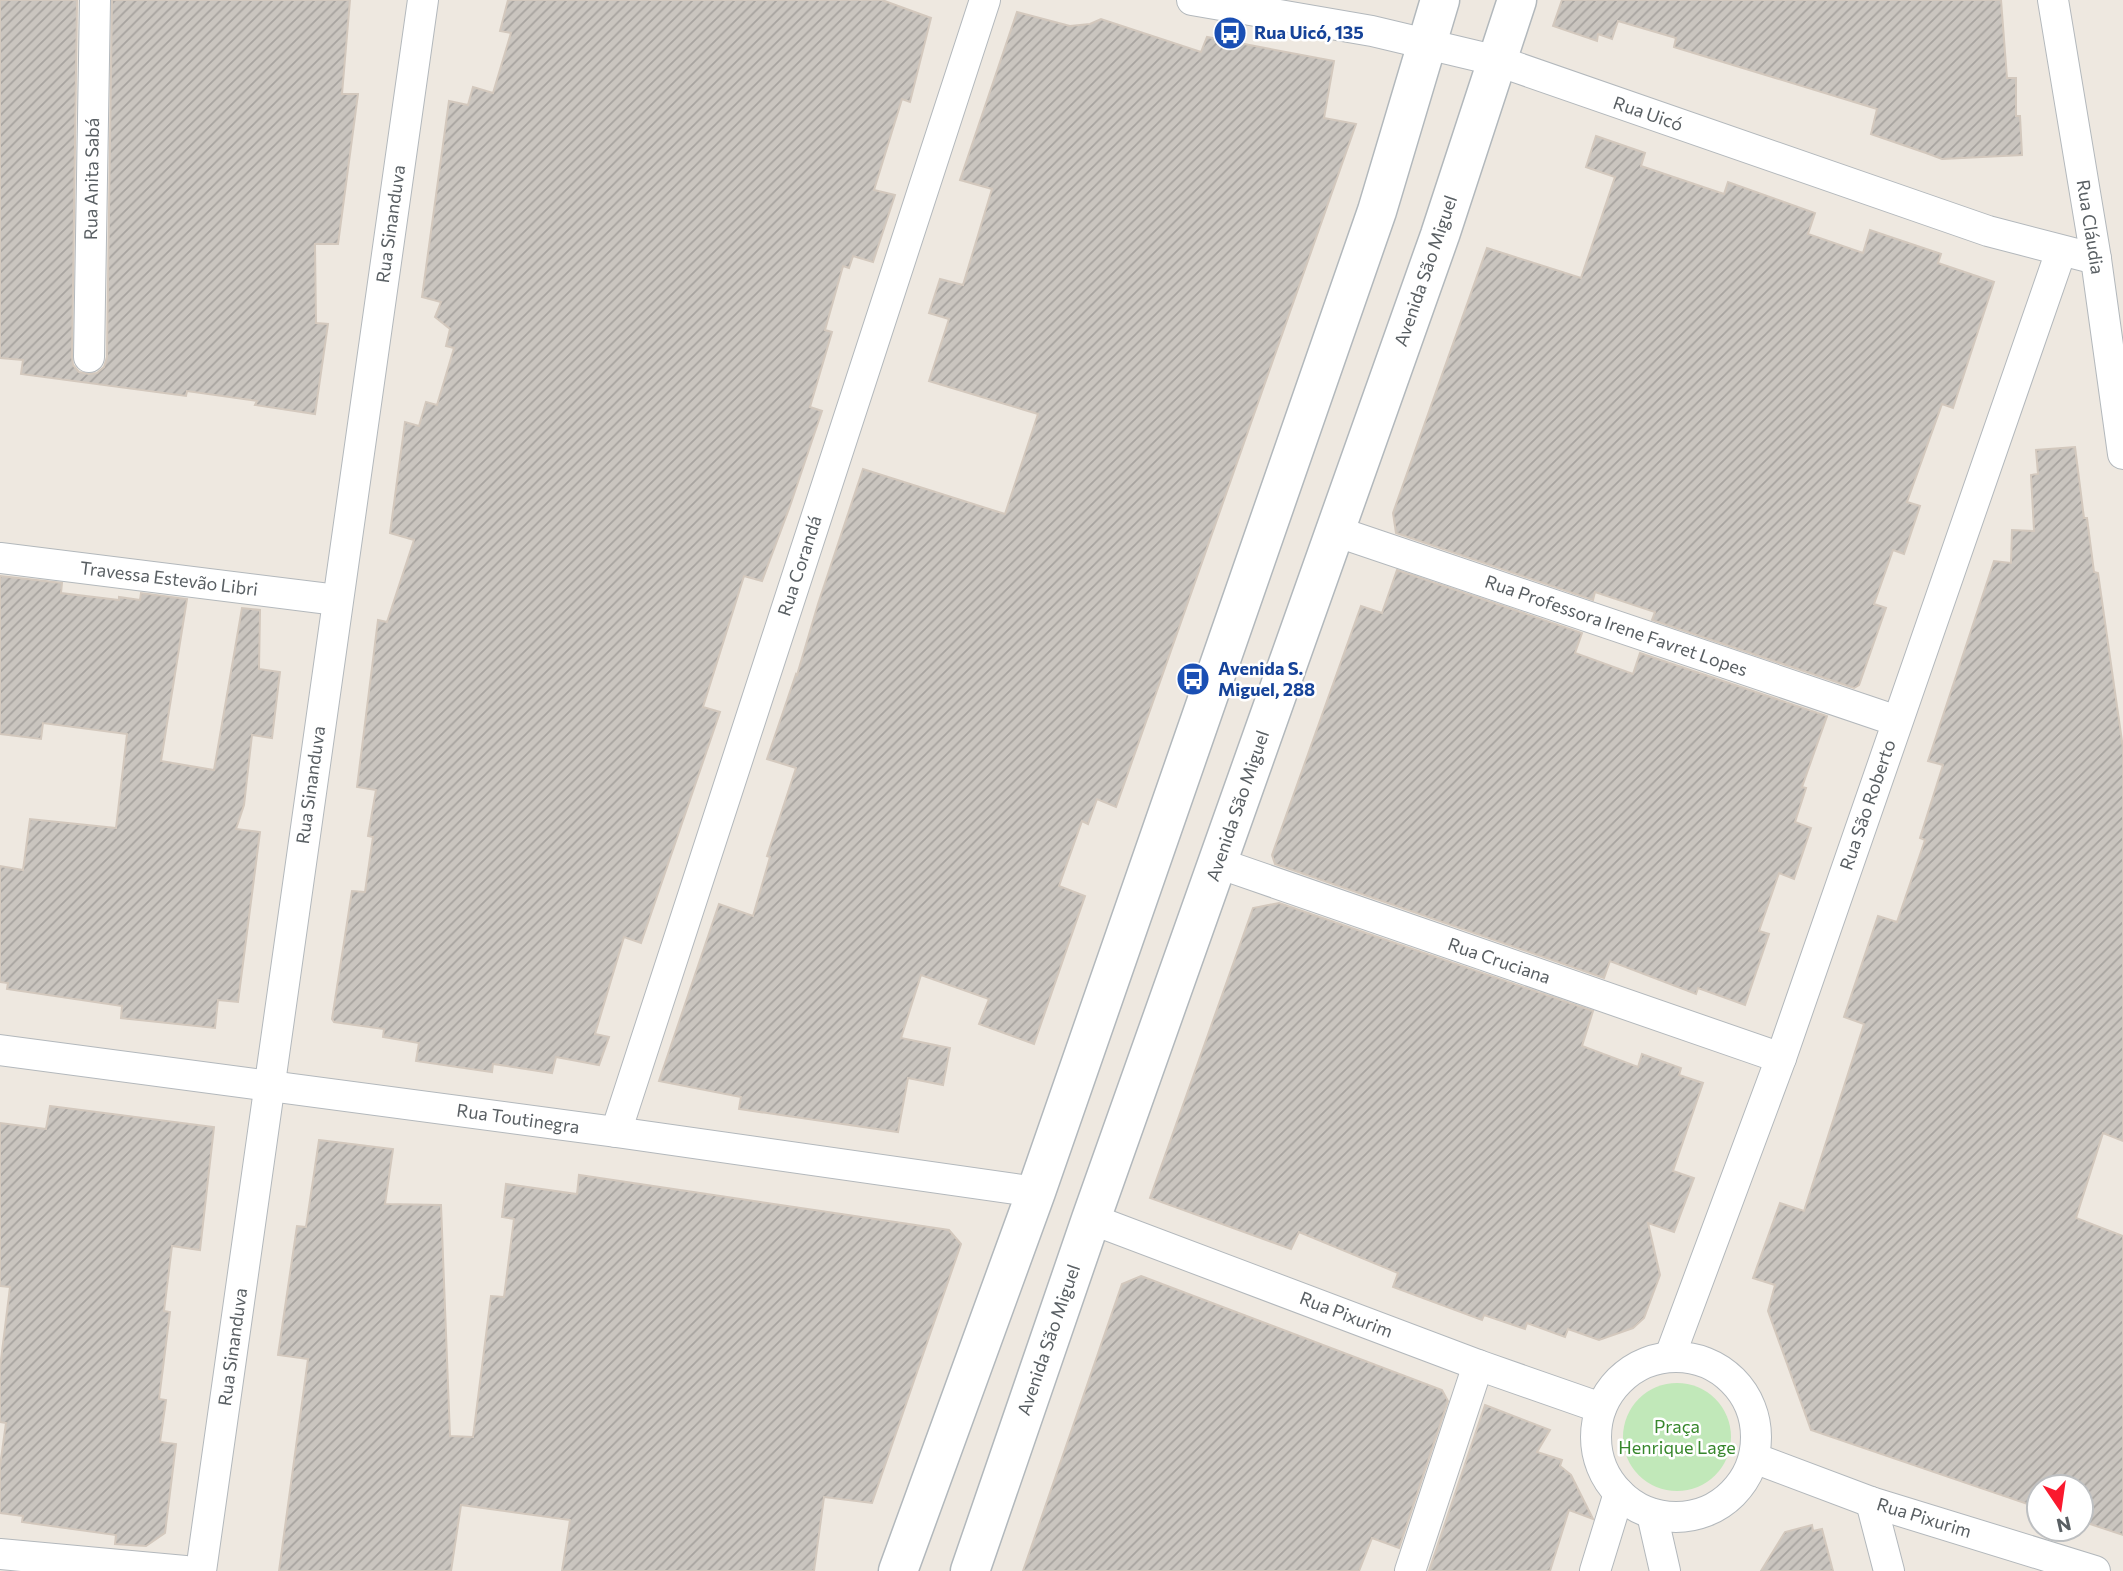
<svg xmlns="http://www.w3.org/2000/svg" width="2123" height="1571" font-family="Commissioner,sans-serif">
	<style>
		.green { fill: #c1e8b9 }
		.building { fill: url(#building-hatch); stroke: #d3c8bd; stroke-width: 2 }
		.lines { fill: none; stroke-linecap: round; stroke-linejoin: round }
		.minor-casing { stroke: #b3b8bc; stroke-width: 32 }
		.secondary-casing { stroke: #b2b8bc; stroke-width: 41 }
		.minor { stroke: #fff; stroke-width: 30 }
		.secondary { stroke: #fff; stroke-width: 38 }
		.labels { text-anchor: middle; stroke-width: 5; stroke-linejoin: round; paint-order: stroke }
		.transit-label { font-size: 18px; font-weight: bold; fill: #164399; stroke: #fff; text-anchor: start }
		.street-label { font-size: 18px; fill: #595f63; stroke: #fff }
		.park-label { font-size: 18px; fill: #37872c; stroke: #fff }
	</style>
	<defs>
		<pattern id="building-hatch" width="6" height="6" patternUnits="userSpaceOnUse" patternTransform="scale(1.75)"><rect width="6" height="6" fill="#cac5bf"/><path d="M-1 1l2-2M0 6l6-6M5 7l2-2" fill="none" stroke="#a7a39f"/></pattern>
	</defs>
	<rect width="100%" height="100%" fill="#eee8e0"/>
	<!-- green -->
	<circle class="green" cx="1677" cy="1437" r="54"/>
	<!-- building -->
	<g class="building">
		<path d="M 0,0 L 77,0 L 72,357 L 73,365 L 79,372 L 89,374 L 97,373 L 104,367 L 107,357 L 112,0 L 350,0 L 342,94 L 358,94 L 338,244 L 315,244 L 316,323 L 328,324 L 315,414 L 255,405 L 257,401 L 187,391 L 186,396 L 21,374 L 23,360 L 0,358 Z"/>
		<path d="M 508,0 L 882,0 L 931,18 L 910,102 L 902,99 L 874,190 L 895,195 L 873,262 L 853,256 L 849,268 L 843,266 L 825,330 L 832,332 L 810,407 L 822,411 L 790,506 L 762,581 L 744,576 L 703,707 L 720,712 L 641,943 L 624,937 L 595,1034 L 609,1037 L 599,1065 L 556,1057 L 552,1073 L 493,1064 L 492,1072 L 416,1061 L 419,1043 L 383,1037 L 384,1029 L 334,1022 L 332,1019 L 352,891 L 365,892 L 373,837 L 368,836 L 376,790 L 357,787 L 378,620 L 387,622 L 414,540 L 390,533 L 405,422 L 419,426 L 426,402 L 437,405 L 454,348 L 446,346 L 450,329 L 435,317 L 441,302 L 422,297 L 449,101 L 468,105 L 473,87 L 493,93 L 511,33 L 500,31 Z"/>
		<path d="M 1562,0 L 2001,0 L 2007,78 L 2016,78 L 2016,116 L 2020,116 L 2022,155 L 1942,159 L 1926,153 L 1871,134 L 1877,109 L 1674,47 L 1676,38 L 1618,21 L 1612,39 L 1598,34 L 1597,41 L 1553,26 Z"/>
		<path d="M 1017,12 L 1070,26 L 1090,24 L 1101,19 L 1201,52 L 1207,37 L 1334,61 L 1324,118 L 1356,124 L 1116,807 L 1097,799 L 1088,824 L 1082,821 L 1059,886 L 1085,896 L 1034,1044 L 979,1024 L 989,999 L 921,975 L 901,1038 L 950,1048 L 943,1085 L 908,1078 L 898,1132 L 739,1109 L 741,1097 L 659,1081 L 719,904 L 753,916 L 770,857 L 767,856 L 796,768 L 767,759 L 796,674 L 797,675 L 818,604 L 863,469 L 1005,514 L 1038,414 L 929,381 L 949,319 L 929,313 L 940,279 L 963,285 L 992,189 L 960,180 Z"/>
		<path d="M 1596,136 L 1645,153 L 1641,166 L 1724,194 L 1728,182 L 1815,213 L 1808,234 L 1863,253 L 1870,230 L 1941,254 L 1938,263 L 1994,282 L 1953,408 L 1942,404 L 1907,502 L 1920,506 L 1904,554 L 1893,550 L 1874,604 L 1886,608 L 1859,685 L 1854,688 L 1652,620 L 1655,612 L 1595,592 L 1593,600 L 1396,533 L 1393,513 L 1487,248 L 1581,278 L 1615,177 L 1586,167 Z"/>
		<path d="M 2075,447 L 2084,518 L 2087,518 L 2094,572 L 2098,573 L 2123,748 L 2123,1141 L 2103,1133 L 2076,1218 L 2123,1236 L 2123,1535 L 2081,1521 L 2081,1487 L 2039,1487 L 2039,1508 L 1811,1430 L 1768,1311 L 1775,1285 L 1753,1278 L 1780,1203 L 1804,1211 L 1864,1024 L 1844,1017 L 1878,916 L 1897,922 L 1925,840 L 1920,838 L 1943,765 L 1928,761 L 1994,561 L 2011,563 L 2012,530 L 2034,531 L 2031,475 L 2038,474 L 2036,450 Z"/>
		<path d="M 1397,570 L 1582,633 L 1575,653 L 1633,674 L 1640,653 L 1827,716 L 1802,787 L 1806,788 L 1795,822 L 1811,828 L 1794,879 L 1779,873 L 1759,931 L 1769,934 L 1745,1005 L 1698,988 L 1696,994 L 1610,961 L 1604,978 L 1275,864 L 1272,855 L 1361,606 L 1382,613 Z"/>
		<path d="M 0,576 L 62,583 L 61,593 L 119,600 L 119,597 L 140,600 L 141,593 L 187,599 L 161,761 L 214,770 L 242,608 L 260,610 L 259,669 L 280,672 L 272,738 L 252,735 L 244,805 L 236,829 L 260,832 L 238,1002 L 218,1000 L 215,1028 L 121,1018 L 122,1006 L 7,989 L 8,983 L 0,982 L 0,866 L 23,870 L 30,819 L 116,828 L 127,734 L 43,723 L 41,739 L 0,734 Z"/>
		<path d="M 1279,903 L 1593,1011 L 1582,1046 L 1638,1067 L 1642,1054 L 1681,1068 L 1679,1075 L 1703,1083 L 1673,1171 L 1694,1178 L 1674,1232 L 1648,1223 L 1660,1275 L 1644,1318 L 1633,1328 L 1599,1340 L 1568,1329 L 1565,1337 L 1527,1323 L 1525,1329 L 1484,1315 L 1482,1320 L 1393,1287 L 1398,1273 L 1299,1232 L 1291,1249 L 1150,1198 L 1253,908 Z"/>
		<path d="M 50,1106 L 214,1127 L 200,1250 L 172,1246 L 164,1311 L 170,1312 L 159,1399 L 166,1400 L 160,1442 L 176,1444 L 165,1533 L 146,1546 L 115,1544 L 116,1535 L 22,1522 L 23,1516 L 0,1513 L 0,1466 L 6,1423 L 0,1422 L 0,1368 L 10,1287 L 0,1286 L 0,1123 L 46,1129 Z"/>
		<path d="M 319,1140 L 393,1149 L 385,1204 L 441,1205 L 450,1436 L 473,1437 L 491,1296 L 504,1297 L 514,1219 L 502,1217 L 506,1184 L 577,1194 L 579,1175 L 949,1230 L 961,1244 L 872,1503 L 824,1497 L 814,1571 L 562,1571 L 570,1520 L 461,1505 L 451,1571 L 279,1571 L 308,1359 L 278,1355 L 297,1226 L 306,1227 Z"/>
		<path d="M 1141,1276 L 1442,1390 L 1448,1401 L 1399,1548 L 1372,1538 L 1359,1571 L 1023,1571 L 1122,1284 Z"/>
		<path d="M 1485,1405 L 1550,1430 L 1537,1452 L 1562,1460 L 1560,1466 L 1571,1475 L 1593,1519 L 1569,1510 L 1550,1571 L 1429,1571 Z"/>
		<path d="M 1812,1525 L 1813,1531 L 1822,1529 L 1833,1571 L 1761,1571 L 1785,1532 Z"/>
	</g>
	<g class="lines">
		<defs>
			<g id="minor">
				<path d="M 1192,0 L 1372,31 L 1498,61 L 1988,231 L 2096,259"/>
				<path d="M 2053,0 L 2096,259 L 2123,454"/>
				<path d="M 89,357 L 95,0"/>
				<path d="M 1335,531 L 1897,721"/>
				<path d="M 0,558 L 337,600"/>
				<path d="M 1218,863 L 1781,1058"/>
				<path d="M 0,1050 L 616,1132 L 1036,1192"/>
				<path d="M 616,1132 L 985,0"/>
				<path d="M 1091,1219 L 1478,1365 L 1601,1408"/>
				<path d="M 1670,1356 L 1781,1058 L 2061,251"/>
				<circle cx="1676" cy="1437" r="80"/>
				<path d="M 1754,1458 L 1871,1502 L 2095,1571"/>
				<path d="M 1871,1502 L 1889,1571"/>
				<path d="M 1652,1514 L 1665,1571"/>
				<path d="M 0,1554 L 185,1571"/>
				<path d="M 201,1571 L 423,0"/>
				<path d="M 1410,1571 L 1478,1365"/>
				<path d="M 1595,1571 L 1619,1493"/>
			</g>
			<g id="secondary">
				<path d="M 898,1571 L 1036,1192 L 1377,211 L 1440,0"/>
				<path d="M 970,1571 L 1091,1219 L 1440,235 L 1517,0"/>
			</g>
		</defs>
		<!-- minor casing -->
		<use href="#minor" class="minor-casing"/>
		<!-- secondary casing -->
		<use href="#secondary" class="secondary-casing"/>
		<!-- minor -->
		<use href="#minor" class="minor"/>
		<!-- secondary -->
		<use href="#secondary" class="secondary"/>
	</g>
	<!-- icons -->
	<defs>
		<symbol id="bus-disc" viewBox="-11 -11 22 22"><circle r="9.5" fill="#1a4fb4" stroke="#fff"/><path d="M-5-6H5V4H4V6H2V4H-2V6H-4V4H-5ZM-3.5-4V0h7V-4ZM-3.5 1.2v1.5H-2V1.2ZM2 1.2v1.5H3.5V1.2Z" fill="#fff"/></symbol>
	</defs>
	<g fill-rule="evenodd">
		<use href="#bus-disc" x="1211" y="14" width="38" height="38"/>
		<use href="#bus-disc" x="1174" y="660" width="38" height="38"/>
	</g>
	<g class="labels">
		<!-- transit labels -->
		<g class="transit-label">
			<text x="1254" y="39">Rua Uicó, 135</text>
			<text x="1218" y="675">Avenida S.<tspan x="1218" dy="21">Miguel, 288</tspan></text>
		</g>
		<!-- street labels -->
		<g class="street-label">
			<text transform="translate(1648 114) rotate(19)" y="6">Rua Uicó</text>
			<text transform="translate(92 179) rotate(-89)" y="6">Rua Anita Sabá</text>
			<text transform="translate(391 224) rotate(-82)" y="6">Rua Sinanduva</text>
			<text transform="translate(2090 227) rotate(81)" y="6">Rua Cláudia</text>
			<text transform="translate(1426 271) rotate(-71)" y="6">Avenida São Miguel</text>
			<text transform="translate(800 566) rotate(-72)" y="6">Rua Corandá</text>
			<text transform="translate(169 579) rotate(7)" y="6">Travessa Estevão Libri</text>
			<text transform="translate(1616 626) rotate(19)" y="6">Rua Professora Irene Favret Lopes</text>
			<text transform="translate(311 785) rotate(-82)" y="6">Rua Sinanduva</text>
			<text transform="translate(1868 805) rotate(-71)" y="6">Rua São Roberto</text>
			<text transform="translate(1238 806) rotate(-71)" y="6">Avenida São Miguel</text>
			<text transform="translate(1499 961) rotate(19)" y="6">Rua Cruciana</text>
			<text transform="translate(518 1119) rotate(8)" y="6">Rua Toutinegra</text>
			<text transform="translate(1346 1315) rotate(21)" y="6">Rua Pixurim</text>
			<text transform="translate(1049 1340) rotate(-71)" y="6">Avenida São Miguel</text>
			<text transform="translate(233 1347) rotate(-82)" y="6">Rua Sinanduva</text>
			<text transform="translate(1924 1518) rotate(17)" y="6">Rua Pixurim</text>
		</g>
		<!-- park labels -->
		<g class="park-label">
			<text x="1677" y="1433">Praça<tspan x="1677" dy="21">Henrique Lage</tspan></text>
		</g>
	</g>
	<!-- north arrow -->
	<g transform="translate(2060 1508) rotate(167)"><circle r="33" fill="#ffffff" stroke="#bdbfc1" stroke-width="2"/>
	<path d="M0-5L12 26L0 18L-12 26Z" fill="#fa192e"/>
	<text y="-10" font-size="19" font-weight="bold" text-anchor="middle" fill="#595f63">N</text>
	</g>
</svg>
